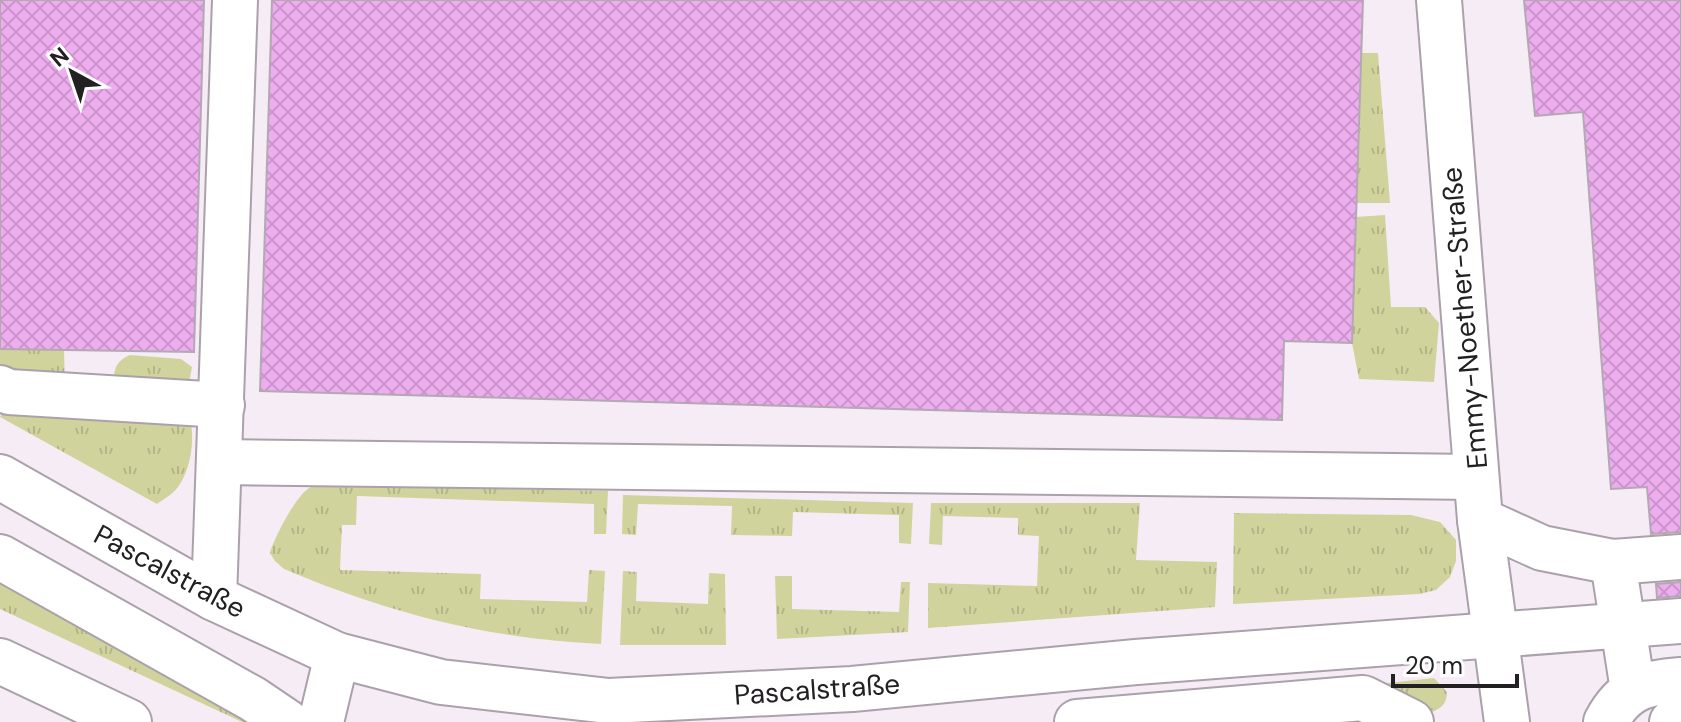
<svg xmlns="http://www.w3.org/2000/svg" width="1681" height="722" font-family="'DM Sans',sans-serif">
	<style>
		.grass { fill: url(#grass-tufts) }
		.building { fill: url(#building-cross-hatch); stroke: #b3a9b3; stroke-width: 2 }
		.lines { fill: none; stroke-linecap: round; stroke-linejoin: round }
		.minor-casing { stroke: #aaa1ab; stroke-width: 48 }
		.minor { stroke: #fff; stroke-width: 44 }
		.labels { text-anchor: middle; stroke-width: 7; stroke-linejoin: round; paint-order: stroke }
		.street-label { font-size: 28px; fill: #232023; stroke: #fff }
	</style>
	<defs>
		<pattern id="grass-tufts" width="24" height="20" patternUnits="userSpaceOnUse" patternTransform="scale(2)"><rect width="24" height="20" fill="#d1d39d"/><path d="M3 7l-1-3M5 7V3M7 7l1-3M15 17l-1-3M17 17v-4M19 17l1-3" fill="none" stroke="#b3b587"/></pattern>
		<pattern id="building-cross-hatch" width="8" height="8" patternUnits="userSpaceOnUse" patternTransform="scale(2)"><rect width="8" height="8" fill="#edadee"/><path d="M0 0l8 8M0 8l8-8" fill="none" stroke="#cb95cc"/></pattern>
	</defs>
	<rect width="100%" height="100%" fill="#f5ecf6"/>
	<!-- grass -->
	<g class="grass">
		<path d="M 1361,53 L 1378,53 L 1390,203 L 1357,203 Z"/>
		<path d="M 1385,215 L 1391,307 L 1425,307 L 1439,323 L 1434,382 L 1359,379 L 1352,343 L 1356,217 Z"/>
		<path d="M 0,349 L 64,350 L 65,389 L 0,375 Z"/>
		<path d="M 130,355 L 181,359 L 192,367 L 187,395 L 114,391 C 114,373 112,363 130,355 Z"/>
		<path d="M 8,403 L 189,416 C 196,436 191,470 178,487 C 173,494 164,499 157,504 L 0,417 Z"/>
		<path d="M 324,485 L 608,491 L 606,534 L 594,534 L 594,504 L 357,496 L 356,525 L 342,525 L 340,570 L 481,574 L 480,599 L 587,602 L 589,570 L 605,571 L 601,644 C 488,639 388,613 284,569 L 275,561 L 270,553 C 274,538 297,493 311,487 C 315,486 319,486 324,485 Z"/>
		<path d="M 623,495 L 913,503 L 911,544 L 899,543 L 899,515 L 793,512 L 792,536 L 731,535 L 732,506 L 638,504 L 636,535 L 622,534 Z"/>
		<path d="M 931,503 L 1140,503 L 1136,560 L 1217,562 L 1215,607 L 928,628 L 928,583 L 1037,586 L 1039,536 L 1018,535 L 1018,518 L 943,516 L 942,545 L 929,544 Z"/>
		<path d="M 1234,513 L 1411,515 L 1440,522 L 1456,540 L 1456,561 L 1450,577 L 1436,590 L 1419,594 L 1233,604 Z"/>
		<path d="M 623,571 L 637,572 L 636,601 L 708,604 L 709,573 L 725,574 L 726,645 L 620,645 Z"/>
		<path d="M 0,576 L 250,722 L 242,722 L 0,609 Z"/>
		<path d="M 775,576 L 792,576 L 792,609 L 899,612 L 901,582 L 910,582 L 908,632 L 777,639 Z"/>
		<path d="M 1434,678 L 1447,692 C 1447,703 1442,708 1432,712 L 1370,685 Z"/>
	</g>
	<!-- building -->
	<g class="building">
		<path d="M 0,0 L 204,0 L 194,352 L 0,349 Z"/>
		<path d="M 272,0 L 1363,0 L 1352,343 L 1284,341 L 1282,420 L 260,391 Z"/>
		<path d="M 1524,0 L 1681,0 L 1681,532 L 1651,534 L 1647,487 L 1611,489 L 1583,112 L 1535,116 Z"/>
		<path d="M 1681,582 L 1681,596 L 1657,598 L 1656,584 Z"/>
	</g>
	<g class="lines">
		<defs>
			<g id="minor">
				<path d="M 1439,0 L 1480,520 L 1507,722"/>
				<path d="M 0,388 L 9,392 L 222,405"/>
				<path d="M 219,462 L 1476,477"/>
				<path d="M 0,477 L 214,598 L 337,655 L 441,682 L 609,701 L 852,689 L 1136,662 L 1681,621"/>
				<path d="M 1480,520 L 1542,548 L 1613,562 L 1681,557"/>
				<path d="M 0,557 L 253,699 L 287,722"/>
				<path d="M 1613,562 L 1633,690"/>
				<path d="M 214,598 L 235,0"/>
				<path d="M 0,661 L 129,722"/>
				<path d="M 321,722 L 337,655"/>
				<path d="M 1077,722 L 1363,698 L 1411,722"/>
				<path d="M 1606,722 C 1624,688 1644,683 1681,680"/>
				<path d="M 1672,722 L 1681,721"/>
			</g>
		</defs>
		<!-- minor casing -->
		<use href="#minor" class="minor-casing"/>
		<!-- minor -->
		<use href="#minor" class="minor"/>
	</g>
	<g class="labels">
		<!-- street labels -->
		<g class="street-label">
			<text transform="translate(1464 318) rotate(-95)" y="10">Emmy-Noether-Straße</text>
			<text transform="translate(170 571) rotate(28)" y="10">Pascalstraße</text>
			<text transform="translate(817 689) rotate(-4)" y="10">Pascalstraße</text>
		</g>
	</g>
	<!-- north arrow -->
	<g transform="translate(72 72) rotate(320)" stroke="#ffffff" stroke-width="6" paint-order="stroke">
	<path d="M0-6L14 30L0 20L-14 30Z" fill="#232023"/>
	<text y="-12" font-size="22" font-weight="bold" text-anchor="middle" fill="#232023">N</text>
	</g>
	<!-- scale -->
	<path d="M1393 674v12h124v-12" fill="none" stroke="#232023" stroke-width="4"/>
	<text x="1405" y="674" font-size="24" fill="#232023" stroke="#ffffff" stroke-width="6" paint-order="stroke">20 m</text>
</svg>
